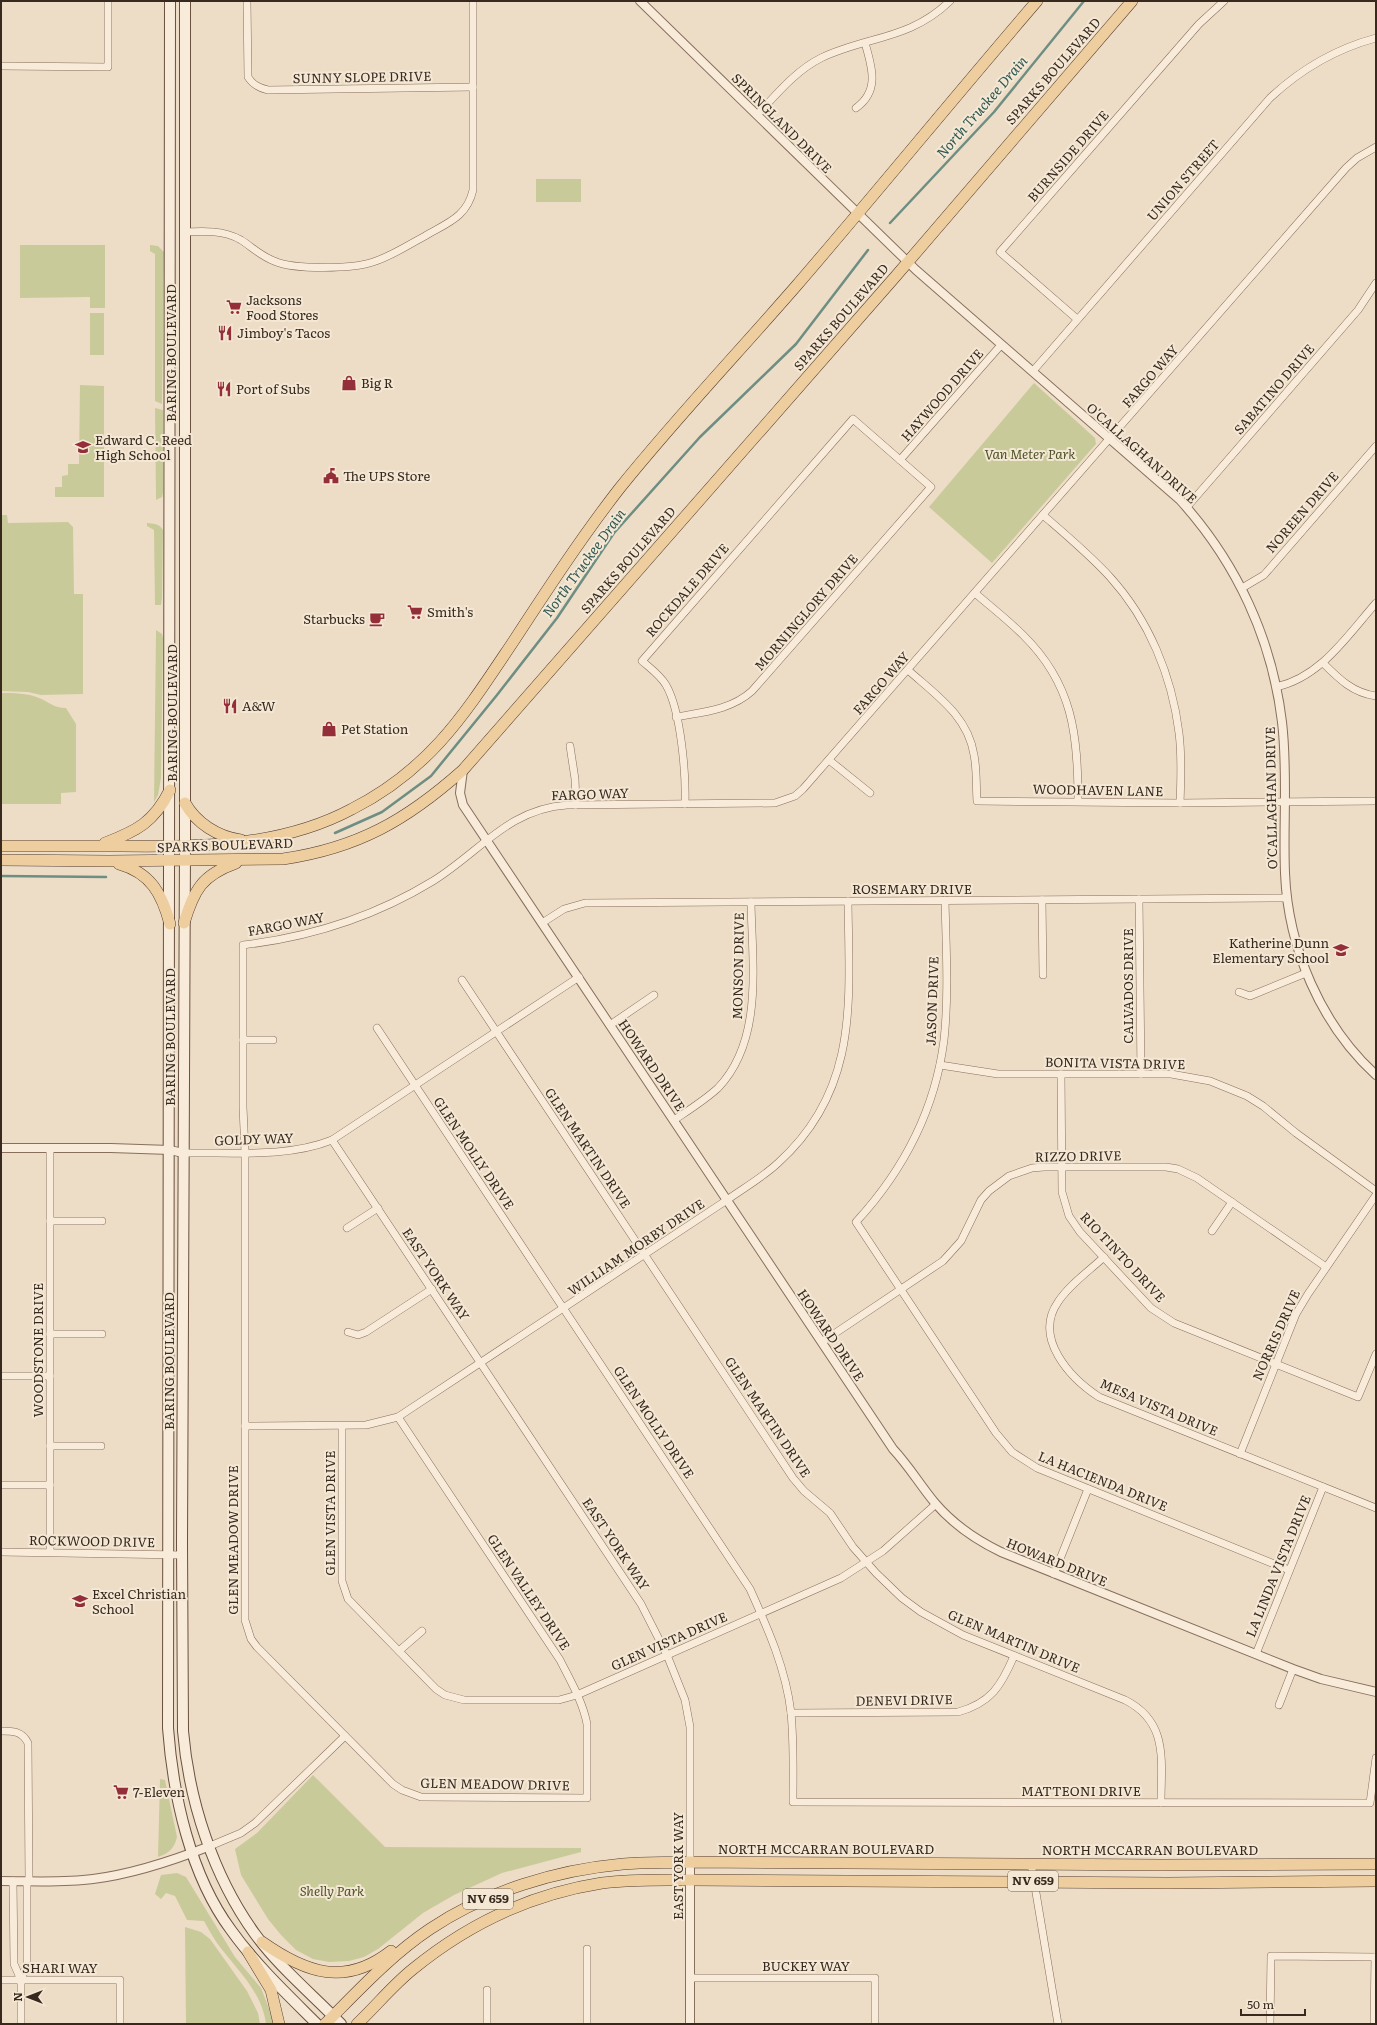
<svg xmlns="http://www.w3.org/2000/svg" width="1377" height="2025" font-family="Literata,serif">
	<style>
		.green { fill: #c9ca9a }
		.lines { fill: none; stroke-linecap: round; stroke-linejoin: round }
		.stream { stroke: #6e8e83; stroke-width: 2.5 }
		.minor-casing { stroke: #876f5c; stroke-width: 8 }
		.tertiary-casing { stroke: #876f5c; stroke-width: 10 }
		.secondary-casing { stroke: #69503f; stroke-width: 12 }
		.primary-casing { stroke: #553e30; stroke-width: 12 }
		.minor { stroke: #f8ebd9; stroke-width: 7 }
		.tertiary { stroke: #f8ebd9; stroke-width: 8 }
		.secondary { stroke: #f8ebd9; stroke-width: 10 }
		.primary { stroke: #eece9f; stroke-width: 11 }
		.labels { text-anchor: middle; stroke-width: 4; stroke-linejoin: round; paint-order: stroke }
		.shield { fill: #f4e8d5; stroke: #706256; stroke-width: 1 }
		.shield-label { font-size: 12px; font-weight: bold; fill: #38291f }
		.street-label { font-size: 13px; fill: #38291f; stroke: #f4e8d5 }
		.poi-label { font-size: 13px; fill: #38291f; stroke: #f4e8d5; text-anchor: start }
		.park-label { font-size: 13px; font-style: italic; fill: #4c5327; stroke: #f4e8d5 }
		.water-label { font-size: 14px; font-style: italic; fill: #2f5751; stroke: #f4e8d5 }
	</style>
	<rect width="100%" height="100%" fill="#edddc6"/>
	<!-- green -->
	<g class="green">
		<rect x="536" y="179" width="45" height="23"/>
		<path d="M 20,245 L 105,245 L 105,308 L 90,308 L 90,297 L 20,298 Z"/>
		<path d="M 150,245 L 158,246 L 164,252 L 162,404 L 155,401 L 155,254 L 150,251 Z"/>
		<rect x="90" y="313" width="14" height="42"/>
		<path d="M 1034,383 L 1095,438 L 1096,444 L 992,563 L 929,507 Z"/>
		<path d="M 80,385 L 104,386 L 104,497 L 55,497 L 55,487 L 62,487 L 62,476 L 68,475 L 68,464 L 79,464 Z"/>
		<path d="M 155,408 L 163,410 L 163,493 L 162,497 L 156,500 Z"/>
		<path d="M 1,515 L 7,515 L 8,523 L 68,522 L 73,527 L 74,594 L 83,594 L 83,694 L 41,695 L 28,692 L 1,691 Z"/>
		<path d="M 147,523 C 153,524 159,523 163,530 L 162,598 L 161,605 L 155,605 L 154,530 L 147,526 Z"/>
		<path d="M 156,630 L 162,634 L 163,638 L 161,778 L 158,795 L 154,802 Z"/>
		<path d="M 1,693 C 14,693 27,693 39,698 C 49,702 54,708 66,708 L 76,724 L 76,792 L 61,793 L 61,804 L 1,804 Z"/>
		<path d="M 313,1775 L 385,1847 L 581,1848 L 581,1852 L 502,1873 L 454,1895 L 423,1913 L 378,1949 L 364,1957 L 349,1961 L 329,1962 L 313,1959 L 296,1950 L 281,1935 L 268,1919 L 241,1875 L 235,1849 L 257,1833 Z"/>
		<path d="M 160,1779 L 165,1780 L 177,1837 C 174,1849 169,1853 158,1857 Z"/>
		<path d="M 177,1873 L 186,1877 L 235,1957 L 261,1988 L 275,2024 L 266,2024 C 262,1991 235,1968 217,1943 C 212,1936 208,1928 204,1921 L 187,1920 L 175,1896 L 166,1893 L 161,1899 L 155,1894 L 161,1875 Z"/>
		<path d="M 185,1927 L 201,1932 L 210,1939 L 247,1991 L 258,2013 L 260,2024 L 186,2024 Z"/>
	</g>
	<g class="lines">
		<!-- stream -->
		<g class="stream">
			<path d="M 890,223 L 994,112 L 1084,1"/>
			<path d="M 335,833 L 382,812 L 431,776 L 497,695 L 557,618 L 614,533 L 700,437 L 796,344 L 868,250"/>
			<path d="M 1,876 L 106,877"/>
		</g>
		<defs>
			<g id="minor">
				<path d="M 247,1 L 248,77 C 253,85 259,88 268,90 L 473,87"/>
				<path d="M 1,66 L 108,67 L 108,1"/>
				<path d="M 856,108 C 880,91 872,67 865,43"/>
				<path d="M 757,115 C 776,95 795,71 821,58 C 867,36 910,40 950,1"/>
				<path d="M 184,232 C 203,231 224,230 241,240 C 252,247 261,256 274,261 C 294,270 353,269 373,262 C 392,256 408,245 425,236 C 447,223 467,217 473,190 L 473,1"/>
				<path d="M 1077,319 L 1000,252 L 1199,24 L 1224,1"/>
				<path d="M 1033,371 L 1270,98 C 1301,69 1335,49 1376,38"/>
				<path d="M 900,460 L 1001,345"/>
				<path d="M 1187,507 L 1358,310 L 1376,283"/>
				<path d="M 1043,515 C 1066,535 1090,555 1110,577 C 1149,620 1172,676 1179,733 C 1182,756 1181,780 1180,803"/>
				<path d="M 1242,588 L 1264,575 L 1376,446"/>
				<path d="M 975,593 C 991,607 1008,620 1023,635 C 1073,684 1078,735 1078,801"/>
				<path d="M 1323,663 C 1339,679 1353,693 1376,696"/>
				<path d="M 908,670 C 936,695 968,716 974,755 C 977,770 976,786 977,801 L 1180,803 L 1376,801"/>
				<path d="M 1276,687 C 1321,677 1347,636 1376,603"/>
				<path d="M 676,717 C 703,712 731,710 752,691 L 931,487 L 853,419 L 642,661 C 650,668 660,675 666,685 C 681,711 686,774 685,804"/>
				<path d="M 570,746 L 575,779 L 576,805"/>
				<path d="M 829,760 L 870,793"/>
				<path d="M 1139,899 L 1141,1074"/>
				<path d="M 945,900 C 946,946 949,994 944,1040 C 935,1110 903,1171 856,1222 L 996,1433 L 1012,1452 L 1037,1468 L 1289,1570"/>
				<path d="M 1042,900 L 1043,975"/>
				<path d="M 542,923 L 564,909 L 585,903 L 1287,898"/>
				<path d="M 462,980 L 793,1478 L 804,1491 L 830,1513 L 853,1547 L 876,1573 L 902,1598 L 921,1612 L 963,1635 L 1125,1700 C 1169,1722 1161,1761 1161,1803"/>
				<path d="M 1239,992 L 1250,996 L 1306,973"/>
				<path d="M 610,1025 L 654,995"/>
				<path d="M 377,1028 L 750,1589 C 768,1629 786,1669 791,1713 C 794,1743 793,1773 793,1802 L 1370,1803 L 1376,1758"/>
				<path d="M 243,1040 L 273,1040"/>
				<path d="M 940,1065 L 998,1074 L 1171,1074 L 1210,1081 L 1247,1096 L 1263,1106 L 1296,1133 L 1376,1191"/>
				<path d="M 1061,1074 L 1062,1192 L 1069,1216 L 1080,1232 L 1151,1308 L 1174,1323 L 1358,1397 L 1376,1354"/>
				<path d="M 674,1120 C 689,1110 705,1100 718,1088 C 764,1040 752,963 751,902"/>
				<path d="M 332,1140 L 641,1604 L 667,1655 L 685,1700 L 690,1727 L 690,1862"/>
				<path d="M 183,1153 C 232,1152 287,1158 332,1140 L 579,977"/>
				<path d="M 50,1221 L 102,1221"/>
				<path d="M 347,1228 L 378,1208"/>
				<path d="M 1212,1231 L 1232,1202"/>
				<path d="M 1104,1257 C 1089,1271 1069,1285 1058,1302 C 1033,1338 1070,1378 1099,1397 L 1376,1508"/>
				<path d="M 348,1332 L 358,1335 L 366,1332 L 432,1289"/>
				<path d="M 50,1334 L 102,1334"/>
				<path d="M 822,1342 L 943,1261 L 961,1241 L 981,1200 L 989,1191 L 1009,1176 L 1032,1168 L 1044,1167 L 1166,1167 L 1178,1169 L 1197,1178 L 1326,1267"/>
				<path d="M 1,1376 L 50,1376"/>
				<path d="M 398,1417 L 560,1660 C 570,1680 583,1702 587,1724 L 587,1798 L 421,1797 L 402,1790 L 393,1784 L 257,1647 L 251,1639 L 245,1620 L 245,1152 L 243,1107 L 243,945 C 311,937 374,917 433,881 C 480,852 508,809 567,805 L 775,803 L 795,796 L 803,789 L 1346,168 L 1357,158 L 1376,147"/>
				<path d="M 245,1426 L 366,1425 L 398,1417 L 727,1200 C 744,1188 763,1177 778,1163 C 860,1089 849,1000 848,901"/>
				<path d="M 342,1426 L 342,1581 L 348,1599 L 436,1689 L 445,1695 L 464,1700 L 559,1700 L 577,1695 L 841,1578 L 883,1551 L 936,1504"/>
				<path d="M 50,1446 L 101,1446"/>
				<path d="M 1240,1454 L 1296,1314 L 1308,1294 L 1376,1195"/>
				<path d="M 1,1485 L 50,1485"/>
				<path d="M 1,1552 L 182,1555"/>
				<path d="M 50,1552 L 50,1148"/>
				<path d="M 1054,1574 L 1088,1489"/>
				<path d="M 399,1651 L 422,1631"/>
				<path d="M 1256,1654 L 1323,1487"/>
				<path d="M 1279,1705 L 1293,1669"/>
				<path d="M 791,1713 L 958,1712 C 991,1703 1001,1686 1014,1656"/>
				<path d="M 1,1731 C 13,1731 22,1731 28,1743 L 29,1881"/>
				<path d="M 210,1846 L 241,1833 L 255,1823 L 345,1736"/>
				<path d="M 1031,1863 L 1058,2024"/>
				<path d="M 13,1881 L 14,1964 L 21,1980 L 27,1964 L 27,1881"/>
				<path d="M 690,1978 L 875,1978 L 875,2024"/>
				<path d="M 1,1980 L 120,1980 L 120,2024"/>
				<path d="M 21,1980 L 21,2024"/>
				<path d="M 487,2024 L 487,1990"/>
				<path d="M 587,2024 L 587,1949"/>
				<path d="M 1270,2024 L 1271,1956 L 1376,1957"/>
				<path d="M 1374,2024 L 1375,1957"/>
			</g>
			<g id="tertiary">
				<path d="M 640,1 L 916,270 L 1180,500 C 1237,563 1272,639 1282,722 C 1288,772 1283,823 1285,873 C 1288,948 1321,1025 1376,1075"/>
				<path d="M 463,770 L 460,793 L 463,805 L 893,1449 C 909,1466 920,1485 935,1503 C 953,1524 976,1540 1001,1552 L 1293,1669 L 1321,1679 L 1376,1692"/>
				<path d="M 1,1148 L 111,1148 L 170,1150 L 183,1153"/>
				<path d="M 690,1862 L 690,2024"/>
				<path d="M 1,1881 C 31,1881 63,1883 93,1879 C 133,1874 172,1861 210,1846"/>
			</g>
			<g id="secondary">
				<path d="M 170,1 L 168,1728 C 173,1795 190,1875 231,1930 C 256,1965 287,1994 317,2024"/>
				<path d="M 185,1 L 185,847 L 182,1543 L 183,1731 C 189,1801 213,1876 255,1934 C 279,1967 313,1995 341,2024"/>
			</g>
			<g id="primary">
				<path d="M 185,803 C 196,823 218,837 241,840"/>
				<path d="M 105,843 C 137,831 154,822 170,790"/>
				<path d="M 1,846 C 41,846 82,846 122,846 C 201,847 281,847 352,809 C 431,769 466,712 513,642 C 547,590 581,538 619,489 C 675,419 738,353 797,285 C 878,191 956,95 1037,1"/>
				<path d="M 1,860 L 109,861 L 283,859 C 358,848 407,820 463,770 L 895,277 L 1132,1"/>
				<path d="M 119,864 C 151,873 162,894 170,924"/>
				<path d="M 184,923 C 194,890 202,875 236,863"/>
				<path d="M 262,1942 C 306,1973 345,1987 391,1951"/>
				<path d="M 248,1952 L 271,1990 L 279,2024"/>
				<path d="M 325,2024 C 358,1991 391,1955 430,1929 C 487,1891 556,1870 623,1864 C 645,1862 668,1863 690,1862 L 1162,1865 L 1376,1864"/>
				<path d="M 357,2024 C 376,2006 393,1985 413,1969 C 468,1924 531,1894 602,1883 C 631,1879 661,1880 690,1880 L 1168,1883 L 1376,1881"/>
			</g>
		</defs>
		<!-- minor casing -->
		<use href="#minor" class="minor-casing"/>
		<!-- tertiary casing -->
		<use href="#tertiary" class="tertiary-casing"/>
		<!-- secondary casing -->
		<use href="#secondary" class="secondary-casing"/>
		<!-- primary casing -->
		<use href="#primary" class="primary-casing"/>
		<!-- minor -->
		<use href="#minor" class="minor"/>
		<!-- tertiary -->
		<use href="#tertiary" class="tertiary"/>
		<!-- secondary -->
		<use href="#secondary" class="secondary"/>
		<!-- primary -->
		<use href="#primary" class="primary"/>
	</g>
	<!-- icons -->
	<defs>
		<symbol id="supermarket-bare" viewBox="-9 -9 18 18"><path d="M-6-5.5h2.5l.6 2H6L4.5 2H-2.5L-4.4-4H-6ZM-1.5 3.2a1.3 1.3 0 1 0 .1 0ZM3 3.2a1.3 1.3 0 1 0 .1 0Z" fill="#942f39" stroke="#f4e8d5" stroke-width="2.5" paint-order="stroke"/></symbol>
		<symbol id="restaurant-bare" viewBox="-9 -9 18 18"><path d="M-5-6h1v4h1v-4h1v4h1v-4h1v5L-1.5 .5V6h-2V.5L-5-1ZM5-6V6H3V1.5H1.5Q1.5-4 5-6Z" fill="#942f39" stroke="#f4e8d5" stroke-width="2.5" paint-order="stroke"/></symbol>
		<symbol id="shop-bare" viewBox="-9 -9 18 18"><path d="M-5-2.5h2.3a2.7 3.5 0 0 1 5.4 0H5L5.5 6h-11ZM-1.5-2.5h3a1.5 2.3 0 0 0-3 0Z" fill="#942f39" stroke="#f4e8d5" stroke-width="2.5" paint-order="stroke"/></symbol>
		<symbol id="school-bare" viewBox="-9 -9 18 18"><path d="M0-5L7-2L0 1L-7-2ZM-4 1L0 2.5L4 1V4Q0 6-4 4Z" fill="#942f39" stroke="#f4e8d5" stroke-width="2.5" paint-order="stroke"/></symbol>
		<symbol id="civic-bare" viewBox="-9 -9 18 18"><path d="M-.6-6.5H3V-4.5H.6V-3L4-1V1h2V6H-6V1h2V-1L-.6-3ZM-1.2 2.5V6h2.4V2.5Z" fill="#942f39" stroke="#f4e8d5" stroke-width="2.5" paint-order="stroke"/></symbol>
		<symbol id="cafe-bare" viewBox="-9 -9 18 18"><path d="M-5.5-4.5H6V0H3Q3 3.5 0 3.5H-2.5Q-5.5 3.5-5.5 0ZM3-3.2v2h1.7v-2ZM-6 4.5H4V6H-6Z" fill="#942f39" stroke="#f4e8d5" stroke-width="2.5" paint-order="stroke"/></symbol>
	</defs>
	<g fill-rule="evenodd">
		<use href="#supermarket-bare" x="223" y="296" width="22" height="22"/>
		<use href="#restaurant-bare" x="214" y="322" width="22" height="22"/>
		<use href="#shop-bare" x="338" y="372" width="22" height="22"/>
		<use href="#restaurant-bare" x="213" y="378" width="22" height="22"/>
		<use href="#school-bare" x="72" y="436" width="22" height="22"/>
		<use href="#civic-bare" x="320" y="465" width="22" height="22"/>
		<use href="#supermarket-bare" x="404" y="601" width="22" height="22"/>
		<use href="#cafe-bare" x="366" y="608" width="22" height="22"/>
		<use href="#restaurant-bare" x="219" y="695" width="22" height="22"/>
		<use href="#shop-bare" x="318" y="718" width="22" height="22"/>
		<use href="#school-bare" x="1330" y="939" width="22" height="22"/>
		<use href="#school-bare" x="69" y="1590" width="22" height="22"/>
		<use href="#supermarket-bare" x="110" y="1781" width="22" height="22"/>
	</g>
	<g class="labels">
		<!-- shield labels -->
		<g class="shield">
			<rect x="1008" y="1871" width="50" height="20" rx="3"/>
			<rect x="463" y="1889" width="50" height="20" rx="3"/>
		</g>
		<g class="shield-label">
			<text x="1033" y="1885">NV 659</text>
			<text x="488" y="1903">NV 659</text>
		</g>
		<!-- street labels -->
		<g class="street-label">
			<text transform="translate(1053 71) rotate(-49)" y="5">SPARKS BOULEVARD</text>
			<text transform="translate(362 77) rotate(-1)" y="5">SUNNY SLOPE DRIVE</text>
			<text transform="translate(782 123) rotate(45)" y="5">SPRINGLAND DRIVE</text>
			<text transform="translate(1068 156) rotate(-49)" y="5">BURNSIDE DRIVE</text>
			<text transform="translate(1183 180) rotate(-49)" y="5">UNION STREET</text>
			<text transform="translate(841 317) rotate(-49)" y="5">SPARKS BOULEVARD</text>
			<text transform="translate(171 353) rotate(-90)" y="5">BARING BOULEVARD</text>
			<text transform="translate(1150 376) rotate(-49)" y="5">FARGO WAY</text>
			<text transform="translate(1274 389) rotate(-49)" y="5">SABATINO DRIVE</text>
			<text transform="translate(942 395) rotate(-49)" y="5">HAYWOOD DRIVE</text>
			<text transform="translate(1142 453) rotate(42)" y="5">O'CALLAGHAN DRIVE</text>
			<text transform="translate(1302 512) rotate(-49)" y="5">NOREEN DRIVE</text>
			<text transform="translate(628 560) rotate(-49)" y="5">SPARKS BOULEVARD</text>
			<text transform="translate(687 590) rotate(-49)" y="5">ROCKDALE DRIVE</text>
			<text transform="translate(806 612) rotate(-49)" y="5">MORNINGLORY DRIVE</text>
			<text transform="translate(881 683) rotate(-49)" y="5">FARGO WAY</text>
			<text transform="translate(172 713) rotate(-90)" y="5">BARING BOULEVARD</text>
			<text transform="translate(1098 790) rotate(1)" y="5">WOODHAVEN LANE</text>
			<text transform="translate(590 794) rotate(-2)" y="5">FARGO WAY</text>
			<text transform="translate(1271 798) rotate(-91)" y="5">O'CALLAGHAN DRIVE</text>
			<text transform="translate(225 845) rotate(-2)" y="5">SPARKS BOULEVARD</text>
			<text x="912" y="894">ROSEMARY DRIVE</text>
			<text transform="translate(286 924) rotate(-11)" y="5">FARGO WAY</text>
			<text transform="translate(738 966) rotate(-89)" y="5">MONSON DRIVE</text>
			<text transform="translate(1128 986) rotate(-90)" y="5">CALVADOS DRIVE</text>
			<text transform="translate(932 1001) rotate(-88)" y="5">JASON DRIVE</text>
			<text transform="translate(170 1037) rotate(-90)" y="5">BARING BOULEVARD</text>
			<text transform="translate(1115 1063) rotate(1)" y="5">BONITA VISTA DRIVE</text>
			<text transform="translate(652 1065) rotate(56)" y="5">HOWARD DRIVE</text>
			<text transform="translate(254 1139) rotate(-2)" y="5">GOLDY WAY</text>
			<text transform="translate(588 1148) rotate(56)" y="5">GLEN MARTIN DRIVE</text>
			<text transform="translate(474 1153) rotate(56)" y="5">GLEN MOLLY DRIVE</text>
			<text transform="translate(1078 1156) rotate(-1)" y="5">RIZZO DRIVE</text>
			<text transform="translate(636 1247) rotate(-34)" y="5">WILLIAM MORBY DRIVE</text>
			<text transform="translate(1123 1257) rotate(47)" y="5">RIO TINTO DRIVE</text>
			<text transform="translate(436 1274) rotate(56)" y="5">EAST YORK WAY</text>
			<text transform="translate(831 1335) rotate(56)" y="5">HOWARD DRIVE</text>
			<text transform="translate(1276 1335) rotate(-66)" y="5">NORRIS DRIVE</text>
			<text transform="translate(38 1350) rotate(-90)" y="5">WOODSTONE DRIVE</text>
			<text transform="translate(169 1361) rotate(-90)" y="5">BARING BOULEVARD</text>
			<text transform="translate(1159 1407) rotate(23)" y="5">MESA VISTA DRIVE</text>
			<text transform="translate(768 1417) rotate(56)" y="5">GLEN MARTIN DRIVE</text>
			<text transform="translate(654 1422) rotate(56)" y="5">GLEN MOLLY DRIVE</text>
			<text transform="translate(1103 1481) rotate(22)" y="5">LA HACIENDA DRIVE</text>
			<text transform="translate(330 1513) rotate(-90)" y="5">GLEN VISTA DRIVE</text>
			<text transform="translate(233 1540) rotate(-90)" y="5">GLEN MEADOW DRIVE</text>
			<text transform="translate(92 1541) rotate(1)" y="5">ROCKWOOD DRIVE</text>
			<text transform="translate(616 1544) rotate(56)" y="5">EAST YORK WAY</text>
			<text transform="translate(1057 1562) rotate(22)" y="5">HOWARD DRIVE</text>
			<text transform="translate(1278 1566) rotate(-68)" y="5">LA LINDA VISTA DRIVE</text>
			<text transform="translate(529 1592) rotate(56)" y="5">GLEN VALLEY DRIVE</text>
			<text transform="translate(669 1641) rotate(-24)" y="5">GLEN VISTA DRIVE</text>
			<text transform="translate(1014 1641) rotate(23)" y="5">GLEN MARTIN DRIVE</text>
			<text transform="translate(904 1700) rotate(-1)" y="5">DENEVI DRIVE</text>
			<text transform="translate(495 1784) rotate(1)" y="5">GLEN MEADOW DRIVE</text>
			<text x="1081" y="1796">MATTEONI DRIVE</text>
			<text x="826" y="1854">NORTH MCCARRAN BOULEVARD</text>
			<text x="1150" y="1855">NORTH MCCARRAN BOULEVARD</text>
			<text transform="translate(678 1866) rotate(-90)" y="5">EAST YORK WAY</text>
			<text x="806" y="1971">BUCKEY WAY</text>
			<text x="60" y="1973">SHARI WAY</text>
		</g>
		<!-- poi labels -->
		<g class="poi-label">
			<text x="246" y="305">Jacksons<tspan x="246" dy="15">Food Stores</tspan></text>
			<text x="237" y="338">Jimboy's Tacos</text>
			<text x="361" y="388">Big R</text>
			<text x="236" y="394">Port of Subs</text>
			<text x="95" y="445">Edward C. Reed<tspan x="95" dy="15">High School</tspan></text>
			<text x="343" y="481">The UPS Store</text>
			<text x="427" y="617">Smith's</text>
			<text x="365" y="624" text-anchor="end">Starbucks</text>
			<text x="242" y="711">A&amp;W</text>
			<text x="341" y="734">Pet Station</text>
			<text x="1329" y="948" text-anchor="end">Katherine Dunn<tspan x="1329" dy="15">Elementary School</tspan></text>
			<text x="92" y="1599">Excel Christian<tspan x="92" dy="15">School</tspan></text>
			<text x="133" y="1797">7-Eleven</text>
		</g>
		<!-- park labels -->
		<g class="park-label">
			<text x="1030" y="459">Van Meter Park</text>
			<text x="332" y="1896">Shelly Park</text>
		</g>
		<!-- water labels -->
		<g class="water-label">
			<text transform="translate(982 107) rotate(-49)" y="5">North Truckee Drain</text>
			<text transform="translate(584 563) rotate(-54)" y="5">North Truckee Drain</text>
		</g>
	</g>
	<!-- border -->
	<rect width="1377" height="2025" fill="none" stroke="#38291f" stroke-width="4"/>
	<!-- north arrow -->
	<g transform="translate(28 1997) rotate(270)" stroke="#f4e8d5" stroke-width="3" paint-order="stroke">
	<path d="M0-3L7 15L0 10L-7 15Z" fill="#38291f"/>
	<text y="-6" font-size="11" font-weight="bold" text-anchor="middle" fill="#38291f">N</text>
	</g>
	<!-- scale -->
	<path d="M1241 2009v6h64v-6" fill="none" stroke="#38291f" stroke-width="2"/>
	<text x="1247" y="2009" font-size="12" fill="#38291f" stroke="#f4e8d5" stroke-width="3" paint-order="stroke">50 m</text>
</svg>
